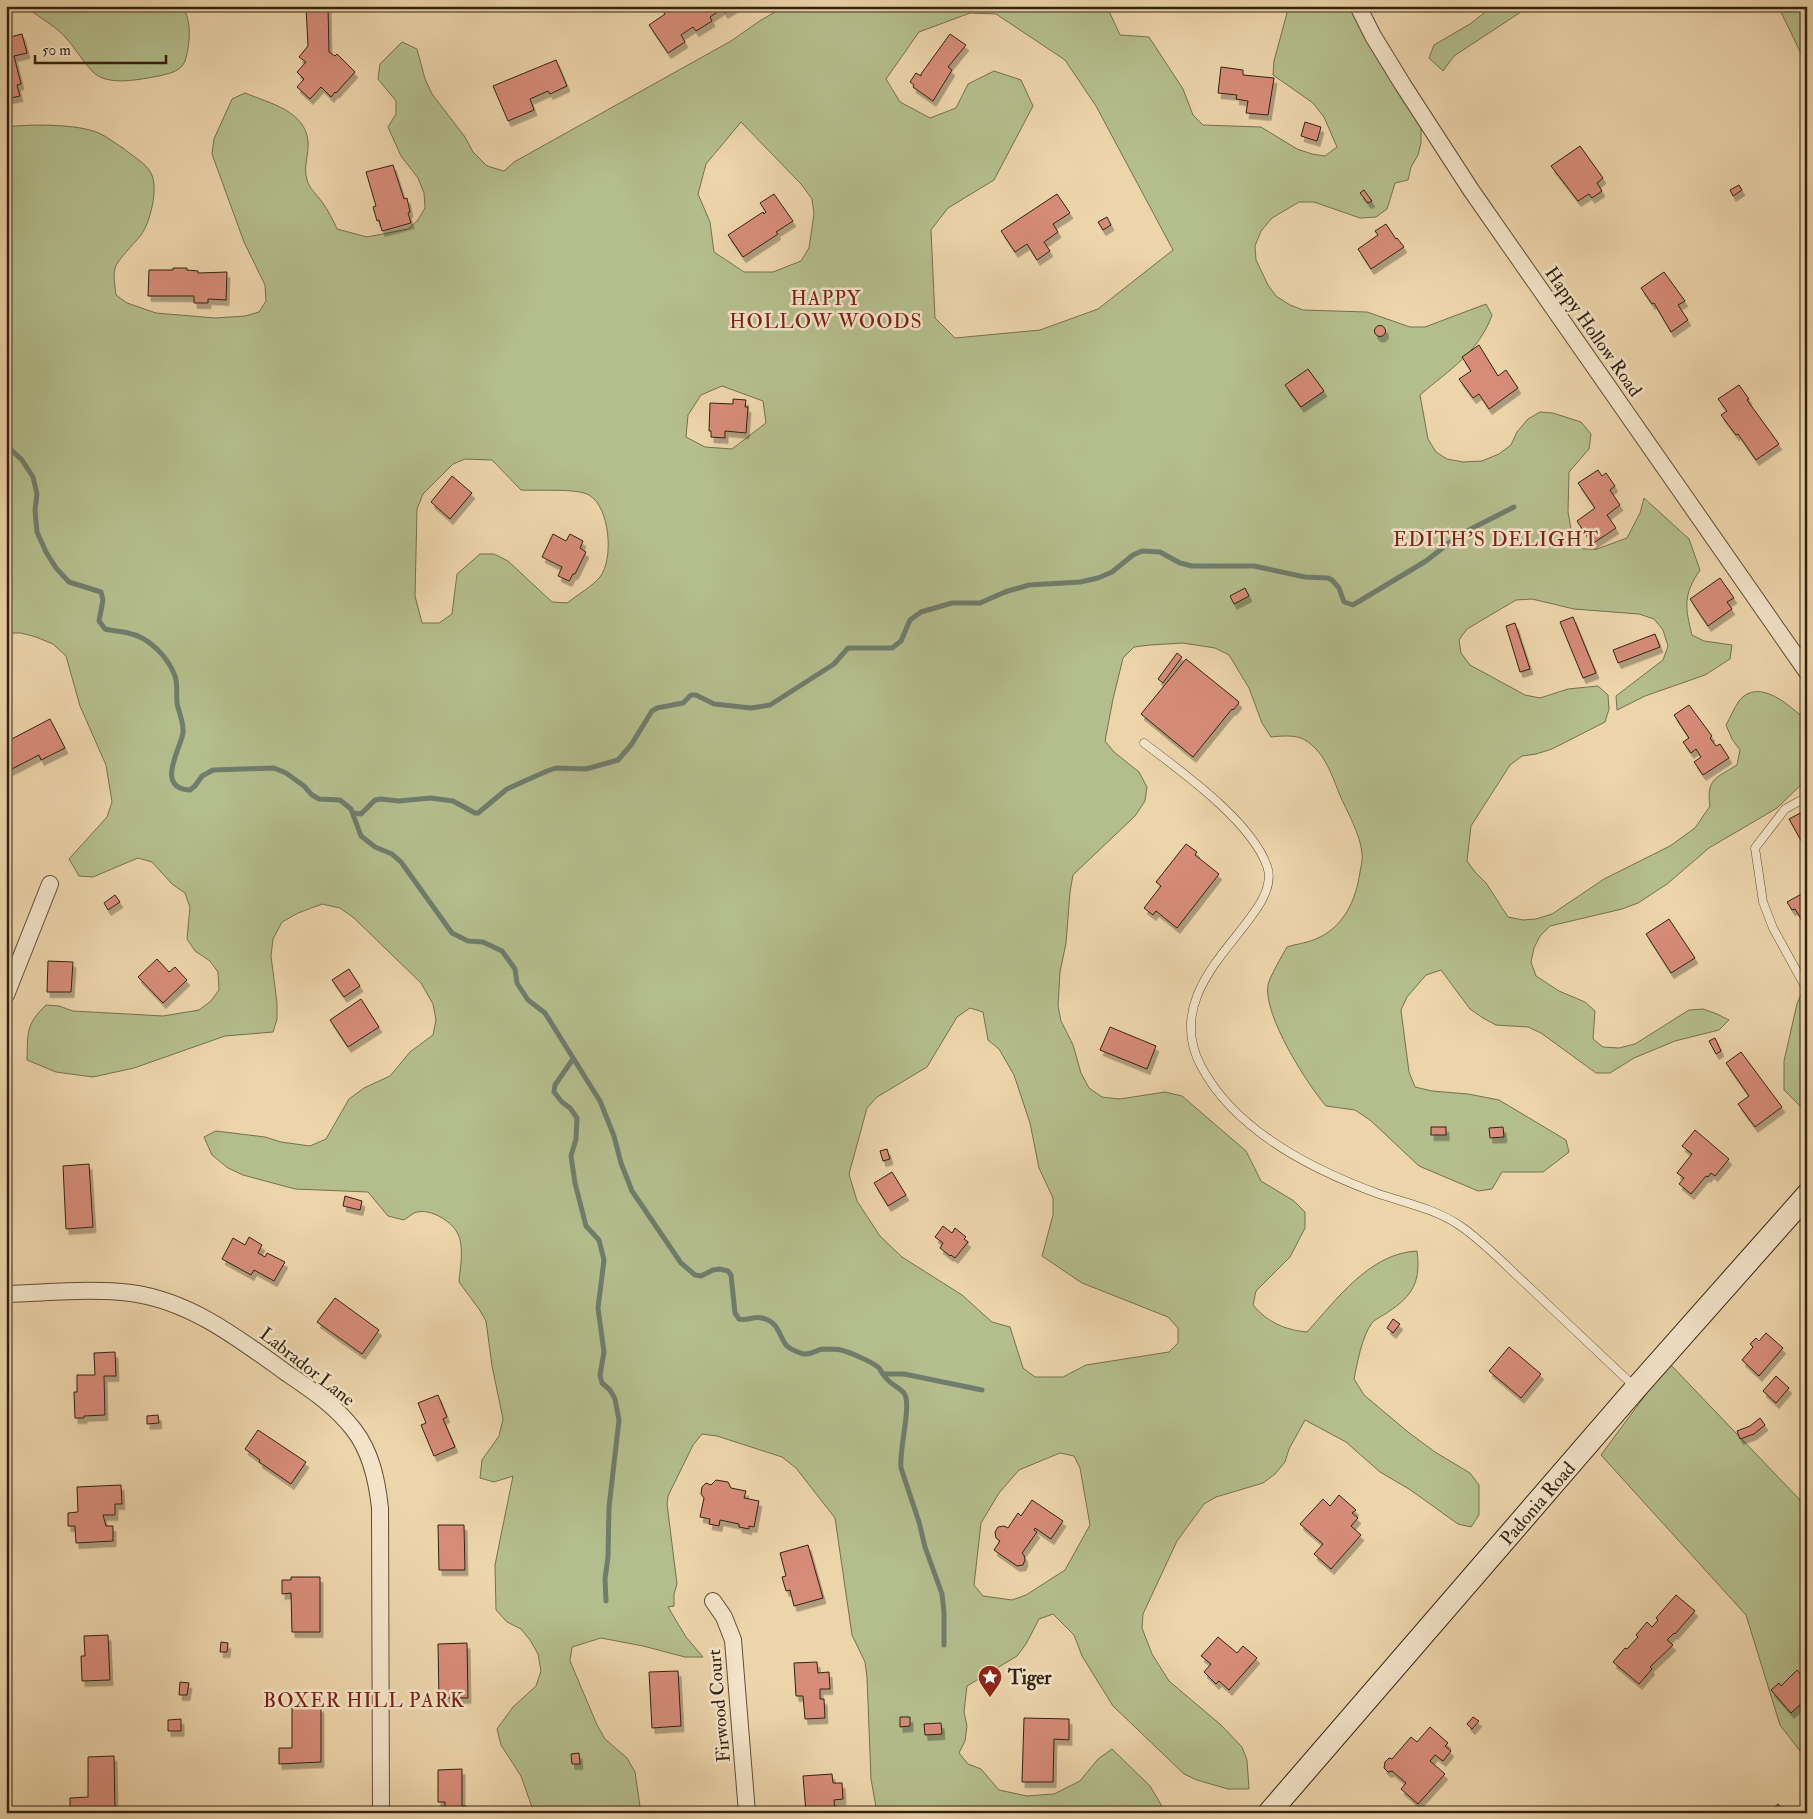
<svg xmlns="http://www.w3.org/2000/svg" width="1813" height="1819" font-family="'IM FELL Double Pica',serif">
	<style>
		.green { fill: #b4bd8c; stroke: #74704d; fill-rule: evenodd }
		.lines { fill: none; stroke-linecap: round; stroke-linejoin: round }
		.stream { stroke: #707c6c; stroke-width: 5 }
		.building { fill: #d68c79; stroke: #33220e; filter: url(#shadow) }
		.service-casing { stroke: #614e35; stroke-width: 9 }
		.minor-casing { stroke: #614e35; stroke-width: 18 }
		.secondary-casing { stroke: #33220e; stroke-width: 24 }
		.service { stroke: #f3e3c8; stroke-width: 8 }
		.minor { stroke: #f3e3c8; stroke-width: 16 }
		.secondary { stroke: #f3e3c8; stroke-width: 22 }
		.labels { text-anchor: middle; stroke-width: 5; stroke-linejoin: round; paint-order: stroke }
		.street-label { font-size: 19px; fill: #33220e; stroke: #f3e3c8 }
		.poi-label { font-size: 19px; font-weight: bold; fill: #33220e; stroke: #f3e3c8; text-anchor: start }
		.neighbourhood-label { font-size: 20px; letter-spacing: 1px; fill: #7a1f14; stroke: #f3e3c8 }
	</style>
	<defs>
		<filter id="shadow"><feDropShadow dx="3" dy="5.5" stdDeviation="0" flood-color="#0004"/></filter>
	</defs>
	<rect width="100%" height="100%" fill="#ecd4ab"/>
	<filter id="stains"><feTurbulence type="fractalNoise" baseFrequency=".004" numOctaves="4"/><feColorMatrix values="0 0 0 0 .2 0 0 0 0 .09 0 0 0 0 .02 0 0 0 .5 -.17"/></filter>
	<radialGradient id="worn" r=".72"><stop offset=".6" stop-color="#630" stop-opacity="0"/><stop offset="1" stop-color="#630" stop-opacity=".3"/></radialGradient>
	<!-- green -->
	<g class="green">
		<path d="M 21,6 L 122,6 L 133,10 L 146,6 L 182,6 C 192,21 190,41 186,58 C 183,71 171,73 159,76 C 141,79 108,87 93,72 C 83,62 76,49 67,39 C 56,26 40,18 27,8 Z"/>
		<path d="M 786,6 L 1104,6 L 1108,9 L 1120,35 L 1149,37 L 1183,89 L 1193,115 L 1203,125 L 1261,127 L 1297,149 L 1312,154 L 1325,156 L 1337,147 L 1324,117 L 1313,103 L 1273,75 L 1274,61 L 1287,13 L 1290,6 L 1352,6 L 1413,107 L 1421,128 L 1421,143 L 1418,155 L 1411,167 L 1408,180 L 1395,183 L 1387,209 L 1376,217 L 1360,218 L 1314,202 L 1299,202 L 1272,218 L 1261,231 L 1255,246 L 1256,260 L 1268,285 L 1276,296 L 1290,305 L 1303,310 L 1367,312 L 1410,327 L 1425,327 L 1486,304 L 1492,315 C 1479,352 1449,370 1420,395 L 1428,439 L 1436,452 L 1447,459 L 1463,462 L 1482,461 L 1499,454 L 1511,445 L 1517,432 L 1528,419 L 1540,412 L 1553,413 L 1581,422 L 1591,434 L 1589,449 L 1569,472 L 1568,512 L 1573,540 L 1583,549 L 1597,549 L 1627,538 L 1640,513 L 1644,498 L 1689,539 L 1700,570 C 1683,595 1685,607 1692,635 L 1704,641 L 1732,645 L 1730,659 L 1705,675 L 1645,696 L 1617,710 L 1616,696 L 1663,660 L 1668,646 L 1663,630 L 1654,619 L 1639,614 L 1574,609 L 1532,599 L 1516,600 L 1467,629 L 1459,640 L 1461,653 L 1470,665 L 1525,695 L 1540,698 L 1568,689 L 1598,686 L 1608,695 L 1609,709 L 1605,722 L 1552,749 L 1536,754 L 1522,756 L 1510,765 L 1471,826 L 1467,861 L 1475,872 L 1486,883 L 1508,917 L 1523,920 L 1536,919 L 1552,914 L 1604,879 L 1670,846 L 1695,828 L 1710,806 C 1706,779 1716,778 1737,765 L 1740,750 L 1732,739 L 1726,725 C 1730,718 1734,708 1739,701 C 1759,676 1791,707 1807,721 L 1807,779 L 1777,808 L 1709,848 L 1667,884 L 1638,903 L 1622,909 L 1550,926 L 1540,936 L 1534,948 L 1531,962 L 1536,976 L 1559,991 L 1585,1002 L 1595,1011 L 1593,1039 L 1603,1047 L 1619,1048 L 1635,1044 L 1689,1010 L 1703,1009 L 1717,1014 L 1729,1020 L 1719,1030 L 1675,1041 L 1634,1058 L 1610,1073 L 1596,1073 L 1541,1033 L 1528,1027 L 1496,1025 L 1483,1018 L 1470,1009 L 1441,970 L 1426,975 L 1407,997 L 1401,1010 L 1409,1072 L 1415,1087 L 1432,1091 L 1468,1094 L 1499,1100 L 1566,1140 L 1569,1152 L 1543,1172 L 1502,1172 L 1492,1189 L 1478,1191 L 1419,1166 L 1370,1120 L 1355,1110 L 1326,1106 C 1307,1084 1263,1015 1268,985 C 1270,976 1282,956 1287,947 C 1296,944 1307,943 1316,939 C 1344,927 1356,900 1360,872 C 1361,866 1363,859 1362,853 C 1360,833 1347,812 1339,793 C 1331,773 1323,748 1301,738 C 1292,735 1281,736 1271,737 L 1262,723 L 1249,688 L 1229,655 L 1215,648 L 1183,643 L 1150,645 L 1134,647 L 1123,658 L 1113,699 L 1105,741 L 1114,752 L 1139,772 L 1147,787 L 1145,801 L 1135,816 L 1073,875 L 1070,892 L 1066,943 L 1060,972 L 1058,1006 L 1061,1021 L 1073,1045 L 1081,1073 L 1089,1088 L 1102,1097 L 1120,1099 L 1165,1092 L 1182,1096 L 1246,1151 L 1261,1181 L 1294,1201 L 1305,1212 L 1305,1228 L 1290,1257 L 1256,1291 L 1253,1305 C 1267,1322 1285,1330 1307,1332 C 1336,1300 1370,1253 1417,1251 C 1421,1281 1413,1296 1388,1312 C 1383,1316 1375,1319 1372,1323 C 1362,1336 1357,1364 1354,1379 L 1364,1395 L 1408,1432 L 1435,1452 L 1470,1473 L 1479,1485 L 1479,1515 L 1471,1527 L 1458,1524 L 1409,1489 L 1380,1472 L 1346,1442 L 1305,1420 L 1289,1449 L 1285,1462 L 1275,1474 L 1263,1483 L 1216,1497 L 1204,1504 L 1177,1541 L 1143,1614 L 1142,1628 L 1152,1654 L 1169,1681 L 1221,1725 L 1242,1747 L 1247,1760 L 1249,1789 L 1228,1789 L 1197,1780 L 1184,1774 L 1113,1706 L 1082,1656 L 1074,1635 L 1053,1614 L 1039,1619 L 1026,1644 L 1017,1656 L 967,1686 L 964,1712 L 967,1726 L 965,1741 L 959,1753 L 968,1764 L 981,1769 L 999,1790 L 1027,1796 L 1054,1794 L 1080,1781 L 1098,1759 L 1112,1749 L 1150,1786 L 1166,1813 L 877,1813 L 871,1779 L 867,1677 L 865,1662 L 852,1635 L 835,1518 L 796,1468 L 782,1457 L 717,1436 L 702,1434 L 693,1445 L 668,1496 L 667,1504 L 677,1584 L 674,1594 L 674,1606 L 668,1607 L 686,1637 L 703,1657 L 685,1657 L 643,1646 L 601,1638 L 572,1647 L 570,1661 L 597,1725 L 605,1739 L 627,1758 L 635,1772 L 641,1813 L 534,1813 L 521,1776 L 501,1745 L 497,1729 L 513,1707 L 536,1686 L 541,1671 L 538,1654 L 530,1640 L 521,1629 L 507,1622 L 496,1610 L 495,1565 L 513,1476 L 494,1482 L 480,1478 L 482,1460 L 499,1436 L 503,1419 L 492,1366 L 486,1321 L 479,1309 L 459,1282 C 460,1268 465,1246 457,1232 C 450,1220 428,1207 414,1213 C 411,1215 407,1218 404,1220 L 388,1216 L 368,1192 L 295,1189 L 243,1175 L 228,1168 L 212,1155 L 204,1137 L 216,1131 L 265,1137 L 281,1142 L 310,1146 L 326,1139 L 349,1099 L 364,1088 L 390,1076 L 410,1052 L 433,1035 L 436,1020 L 433,1004 L 421,983 L 354,918 L 340,908 L 322,904 L 298,913 L 282,922 L 273,939 L 271,956 L 277,1003 L 277,1019 L 273,1032 L 225,1036 L 134,1068 L 93,1077 L 56,1072 L 27,1060 C 28,1034 25,1025 46,1005 L 59,1006 L 73,1011 L 163,1016 L 199,1010 L 211,1001 L 219,990 L 218,972 L 210,961 L 195,951 L 187,939 L 190,907 L 185,893 L 172,884 L 152,862 L 138,858 L 93,877 L 79,876 L 69,859 L 107,817 L 112,802 L 106,765 L 80,706 L 66,656 L 53,644 L 36,637 L 21,633 L 6,633 L 6,127 C 29,124 72,124 93,131 C 104,134 113,142 123,148 C 132,156 145,162 151,173 C 159,188 150,223 141,235 C 134,244 118,259 115,268 C 113,277 115,286 116,295 L 127,303 L 156,313 L 215,318 L 245,316 L 259,312 L 266,301 L 265,285 L 244,242 L 212,154 L 214,139 L 232,99 L 245,93 C 269,103 306,111 308,142 C 309,155 303,167 307,180 C 309,188 317,195 322,202 C 328,210 333,220 337,229 L 367,237 L 408,229 L 418,220 L 425,208 L 424,193 L 418,178 L 401,156 L 388,127 L 396,114 L 396,101 L 378,79 L 380,64 L 402,42 L 417,49 L 425,79 L 432,94 L 465,137 L 473,152 L 487,166 L 504,171 L 514,162 L 731,41 L 761,20 ZM 970,13 L 996,14 L 1065,60 L 1096,106 L 1173,250 L 1098,309 L 1040,330 L 955,338 L 935,318 L 931,230 L 948,208 L 994,180 L 1033,106 L 1021,80 L 994,71 L 968,84 L 956,108 L 930,118 L 900,102 L 886,79 L 919,32 ZM 741,122 L 801,184 L 812,199 L 814,214 L 809,248 L 801,261 L 773,272 L 744,272 L 714,252 L 710,222 L 698,194 L 706,164 ZM 722,386 L 763,401 L 766,423 L 732,449 L 705,447 L 686,437 L 688,415 L 701,395 ZM 465,459 L 492,460 L 521,490 C 536,491 577,488 589,495 C 610,507 614,559 600,577 C 594,585 576,596 567,603 L 552,602 L 508,561 L 494,554 L 480,554 L 457,574 L 452,614 L 439,623 L 422,623 L 415,596 L 417,509 L 423,494 L 453,464 ZM 970,1008 L 983,1012 L 988,1040 L 999,1049 L 1014,1075 L 1030,1123 L 1039,1168 L 1053,1198 L 1053,1215 L 1042,1256 L 1082,1283 L 1168,1317 L 1178,1328 L 1178,1343 L 1169,1352 L 1086,1365 L 1063,1377 L 1035,1377 L 1023,1368 L 1010,1327 L 992,1322 L 962,1295 L 902,1257 L 880,1236 L 857,1201 L 849,1174 L 867,1108 L 877,1097 L 927,1067 L 957,1017 ZM 1060,1453 L 1074,1456 L 1080,1468 L 1090,1525 L 1065,1570 L 1026,1595 L 1012,1600 L 983,1596 L 974,1585 L 981,1523 L 999,1493 L 1019,1470 Z"/>
		<path d="M 1493,6 L 1530,6 L 1454,56 L 1443,71 L 1429,58 L 1434,45 L 1470,24 Z"/>
		<path d="M 1779,6 L 1807,6 L 1807,66 L 1780,10 Z"/>
		<path d="M 1807,980 L 1807,1113 L 1784,1090 L 1784,1061 L 1797,1004 Z"/>
		<path d="M 1669,1363 L 1799,1499 L 1807,1510 L 1807,1760 L 1780,1725 L 1746,1615 L 1601,1455 Z"/>
	</g>
	<g class="lines">
		<!-- stream -->
		<g class="stream">
			<path d="M 6,445 L 22,460 L 33,477 L 37,494 L 35,510 L 37,532 L 46,552 L 56,568 L 69,582 L 101,592 L 103,600 L 99,621 L 105,629 C 113,631 121,631 128,633 C 149,637 168,657 175,676 C 178,684 176,695 177,703 C 179,714 184,722 183,733 C 180,750 155,788 190,790 L 195,786 L 202,776 L 213,770 L 274,768 L 286,773 L 304,786 L 312,795 L 319,799 L 340,800 L 351,809 L 361,836 L 375,847 L 392,854 L 401,862 L 452,933 L 468,941 L 483,942 L 502,951 L 515,969 L 517,983 L 528,1000 L 545,1013 L 600,1101 L 614,1136 L 621,1163 L 632,1191 L 681,1263 L 695,1275 L 701,1276 L 713,1270 L 720,1269 L 728,1271 L 731,1275 L 735,1313 L 739,1319 C 747,1321 754,1316 762,1318 C 779,1322 778,1334 786,1345 C 789,1349 798,1352 803,1354 C 810,1355 815,1351 822,1349 C 827,1349 836,1349 841,1350 C 849,1352 873,1362 879,1368 C 882,1372 884,1377 888,1380 C 893,1386 903,1389 905,1395 C 911,1408 899,1449 901,1468 L 919,1522 L 925,1547 L 942,1594 L 944,1612 L 944,1645"/>
			<path d="M 353,813 L 361,814 L 375,800 L 381,799 L 399,801 L 431,798 L 453,801 L 475,813 L 478,813 L 507,789 L 547,771 L 556,768 L 586,769 L 618,760 L 631,745 L 652,711 L 657,708 L 683,703 L 691,695 L 696,695 L 714,704 L 751,708 L 770,705 L 834,664 L 848,648 L 892,648 L 901,641 L 910,620 L 921,612 L 952,603 L 980,603 L 1005,592 L 1029,585 L 1080,582 L 1098,578 L 1112,572 L 1133,555 L 1142,551 L 1160,552 L 1180,563 L 1192,566 L 1254,566 L 1305,577 L 1328,578 L 1332,580 L 1339,588 L 1344,602 L 1353,605 L 1426,561 L 1459,535 L 1514,507"/>
			<path d="M 573,1059 L 555,1085 L 554,1092 L 562,1102 L 570,1108 L 577,1118 L 576,1139 L 571,1156 L 575,1183 L 586,1226 L 599,1240 L 604,1260 L 598,1308 L 604,1352 L 600,1375 L 602,1383 L 610,1390 L 615,1399 L 619,1420 L 609,1507 L 608,1557 L 605,1579 L 606,1601"/>
			<path d="M 883,1374 L 904,1374 L 982,1390"/>
		</g>
	</g>
	<!-- building -->
	<g class="building">
		<path d="M 313,6 L 328,6 L 329,52 L 335,56 L 337,54 L 355,72 L 336,93 L 335,92 L 331,97 L 321,87 L 310,99 L 297,87 L 304,79 L 297,72 L 306,62 L 299,57 L 308,46 L 306,7 Z"/>
		<path d="M 664,6 L 736,6 L 725,13 L 722,9 L 710,17 L 712,21 L 696,31 L 693,27 L 681,35 L 685,42 L 668,53 L 649,25 L 665,14 L 661,8 Z"/>
		<path d="M 22,34 L 27,53 L 14,56 L 21,84 L 17,85 L 20,96 L 6,99 L 6,38 Z"/>
		<path d="M 950,34 L 966,45 L 948,67 L 952,70 L 933,101 L 913,87 L 914,85 L 910,82 L 916,73 L 921,76 L 921,74 Z"/>
		<path d="M 556,60 L 567,86 L 550,94 L 548,91 L 530,99 L 534,110 L 508,121 L 493,86 Z"/>
		<path d="M 1221,67 L 1243,70 L 1243,75 L 1274,78 L 1268,115 L 1246,113 L 1248,101 L 1236,99 L 1237,95 L 1218,93 Z"/>
		<path d="M 1305,122 L 1321,127 L 1317,141 L 1301,136 Z"/>
		<path d="M 1580,146 L 1603,178 L 1597,183 L 1602,191 L 1592,198 L 1589,194 L 1578,201 L 1551,166 Z"/>
		<path d="M 393,165 L 404,199 L 407,198 L 410,212 L 408,213 L 411,223 L 382,231 L 379,220 L 377,221 L 373,207 L 376,206 L 366,172 Z"/>
		<path d="M 1739,185 L 1742,190 L 1733,196 L 1730,190 Z"/>
		<path d="M 1364,190 L 1372,201 L 1368,203 L 1360,193 Z"/>
		<path d="M 774,194 L 793,221 L 776,232 L 778,234 L 743,257 L 728,235 L 763,212 L 764,214 L 766,212 L 760,203 Z"/>
		<path d="M 1057,194 L 1070,213 L 1053,224 L 1058,232 L 1044,242 L 1050,251 L 1037,260 L 1027,244 L 1015,252 L 1001,231 Z"/>
		<path d="M 1107,217 L 1111,225 L 1103,230 L 1098,222 Z"/>
		<path d="M 1386,224 L 1396,239 L 1397,238 L 1404,247 L 1371,269 L 1358,249 L 1378,235 L 1375,231 Z"/>
		<path d="M 173,268 L 187,268 L 187,270 L 198,271 L 198,273 L 227,272 L 226,300 L 208,299 L 208,303 L 194,303 L 194,296 L 148,296 L 149,270 L 173,270 Z"/>
		<path d="M 1664,272 L 1685,301 L 1678,305 L 1688,320 L 1671,332 L 1654,303 L 1652,304 L 1641,288 Z"/>
		<circle cx="1380" cy="331" r="5.5"/>
		<path d="M 1479,345 L 1498,376 L 1506,370 L 1518,388 L 1489,409 L 1479,394 L 1473,398 L 1459,379 L 1471,371 L 1462,357 Z"/>
		<path d="M 1308,369 L 1324,391 L 1301,407 L 1285,385 Z"/>
		<path d="M 1739,385 L 1749,399 L 1747,400 L 1779,444 L 1756,460 L 1738,434 L 1736,435 L 1721,415 L 1727,411 L 1718,399 Z"/>
		<path d="M 733,399 L 746,400 L 745,407 L 748,407 L 746,433 L 725,431 L 725,438 L 711,437 L 711,431 L 709,431 L 710,403 L 733,404 Z"/>
		<path d="M 1598,470 L 1602,476 L 1606,473 L 1615,486 L 1610,490 L 1620,505 L 1607,515 L 1616,528 L 1592,544 L 1577,521 L 1595,508 L 1578,483 Z"/>
		<path d="M 452,476 L 472,493 L 450,519 L 431,502 Z"/>
		<path d="M 553,534 L 566,541 L 570,534 L 583,541 L 580,548 L 586,552 L 575,574 L 573,574 L 569,581 L 558,576 L 562,567 L 542,557 Z"/>
		<path d="M 1720,578 L 1734,598 L 1727,602 L 1732,609 L 1708,626 L 1690,599 Z"/>
		<path d="M 1245,588 L 1249,596 L 1234,604 L 1230,596 Z"/>
		<path d="M 1573,617 L 1596,673 L 1583,678 L 1560,622 Z"/>
		<path d="M 1515,623 L 1530,669 L 1520,672 L 1506,626 Z"/>
		<path d="M 1655,634 L 1660,647 L 1618,663 L 1613,650 Z"/>
		<path d="M 1177,653 L 1182,657 L 1163,683 L 1158,679 Z"/>
		<path d="M 1186,659 L 1238,701 L 1239,703 L 1233,710 L 1232,709 L 1193,757 L 1141,714 Z"/>
		<path d="M 1689,705 L 1712,736 L 1710,738 L 1716,746 L 1720,744 L 1729,758 L 1703,775 L 1694,762 L 1701,757 L 1696,749 L 1691,753 L 1683,742 L 1689,738 L 1674,715 Z"/>
		<path d="M 50,719 L 65,748 L 41,760 L 39,755 L 6,772 L 6,742 Z"/>
		<path d="M 1806,810 L 1807,842 L 1803,844 L 1789,819 Z"/>
		<path d="M 1186,844 L 1197,852 L 1195,855 L 1219,874 L 1177,928 L 1156,911 L 1153,915 L 1144,908 L 1161,886 L 1156,882 Z"/>
		<path d="M 1807,891 L 1807,929 L 1795,909 L 1792,910 L 1787,902 Z"/>
		<path d="M 115,895 L 120,902 L 108,910 L 104,903 Z"/>
		<path d="M 1669,919 L 1695,958 L 1671,973 L 1646,934 Z"/>
		<path d="M 157,959 L 169,972 L 175,967 L 187,980 L 163,1003 L 138,977 Z"/>
		<path d="M 48,961 L 73,962 L 71,992 L 47,992 Z"/>
		<path d="M 349,969 L 360,986 L 344,997 L 332,980 Z"/>
		<path d="M 361,999 L 379,1027 L 348,1047 L 330,1020 Z"/>
		<path d="M 1110,1027 L 1156,1046 L 1147,1069 L 1100,1050 Z"/>
		<path d="M 1715,1038 L 1721,1051 L 1716,1054 L 1709,1041 Z"/>
		<path d="M 1741,1052 L 1782,1107 L 1755,1127 L 1738,1104 L 1749,1096 L 1726,1063 Z"/>
		<rect x="1431" y="1127" width="15" height="8"/>
		<path d="M 1503,1127 L 1504,1137 L 1490,1138 L 1489,1128 Z"/>
		<path d="M 1695,1130 L 1729,1159 L 1715,1176 L 1711,1173 L 1708,1177 L 1706,1176 L 1691,1194 L 1679,1184 L 1684,1178 L 1677,1173 L 1692,1154 L 1682,1146 Z"/>
		<path d="M 887,1149 L 890,1159 L 883,1161 L 880,1151 Z"/>
		<path d="M 89,1164 L 93,1227 L 66,1229 L 63,1166 Z"/>
		<path d="M 892,1172 L 906,1195 L 888,1206 L 874,1183 Z"/>
		<path d="M 345,1196 L 362,1201 L 360,1210 L 343,1206 Z"/>
		<path d="M 943,1226 L 952,1233 L 955,1228 L 966,1237 L 964,1239 L 968,1242 L 955,1258 L 951,1255 L 950,1256 L 940,1248 L 943,1243 L 935,1237 Z"/>
		<path d="M 249,1237 L 262,1245 L 258,1253 L 265,1257 L 267,1253 L 285,1262 L 274,1281 L 254,1270 L 251,1275 L 222,1259 L 233,1238 L 245,1245 Z"/>
		<path d="M 335,1298 L 379,1330 L 362,1354 L 317,1322 Z"/>
		<path d="M 1393,1319 L 1400,1324 L 1393,1333 L 1387,1328 Z"/>
		<path d="M 1766,1333 L 1783,1348 L 1759,1376 L 1742,1360 L 1753,1347 L 1750,1344 L 1756,1338 L 1759,1341 Z"/>
		<path d="M 1509,1347 L 1541,1374 L 1521,1398 L 1489,1371 Z"/>
		<path d="M 115,1352 L 116,1376 L 104,1376 L 105,1415 L 84,1416 L 84,1418 L 75,1418 L 74,1392 L 77,1392 L 77,1375 L 95,1375 L 94,1353 Z"/>
		<path d="M 1776,1376 L 1789,1388 L 1776,1403 L 1763,1391 Z"/>
		<path d="M 438,1395 L 447,1417 L 443,1419 L 455,1447 L 434,1456 L 421,1425 L 426,1423 L 418,1403 Z"/>
		<path d="M 158,1415 L 159,1423 L 147,1424 L 147,1416 Z"/>
		<path d="M 1760,1418 L 1765,1425 L 1754,1434 L 1740,1439 L 1737,1431 L 1750,1426 Z"/>
		<path d="M 258,1430 L 306,1462 L 291,1484 L 259,1462 L 260,1460 L 245,1449 Z"/>
		<path d="M 716,1480 L 728,1482 L 731,1488 L 746,1491 L 744,1498 L 759,1501 L 754,1527 L 749,1526 L 749,1529 L 739,1527 L 739,1524 L 720,1520 L 719,1526 L 709,1524 L 710,1519 L 700,1517 L 704,1498 L 701,1494 L 702,1487 L 706,1483 L 711,1485 Z"/>
		<path d="M 121,1485 L 122,1504 L 115,1504 L 115,1515 L 103,1515 L 106,1526 L 113,1526 L 113,1541 L 76,1543 L 75,1526 L 68,1526 L 68,1513 L 78,1512 L 77,1487 Z"/>
		<path d="M 1339,1495 L 1356,1510 L 1352,1513 L 1358,1518 L 1351,1526 L 1361,1535 L 1331,1569 L 1314,1554 L 1323,1544 L 1300,1524 L 1323,1499 L 1330,1506 Z"/>
		<path d="M 1032,1500 L 1063,1521 L 1051,1539 L 1035,1528 L 1034,1530 L 1037,1532 L 1022,1553 L 1024,1555 L 1025,1560 L 1023,1565 L 1017,1566 L 994,1550 L 1000,1541 L 996,1538 L 995,1532 L 998,1527 L 1004,1526 L 1008,1528 L 1018,1513 L 1021,1516 Z"/>
		<path d="M 438,1525 L 464,1525 L 465,1570 L 439,1570 Z"/>
		<path d="M 808,1545 L 823,1598 L 794,1606 L 790,1590 L 786,1591 L 782,1577 L 786,1576 L 780,1553 Z"/>
		<path d="M 291,1577 L 320,1577 L 320,1632 L 292,1632 L 291,1593 L 282,1594 L 282,1580 L 291,1580 Z"/>
		<path d="M 1676,1595 L 1695,1611 L 1675,1634 L 1674,1633 L 1667,1640 L 1673,1645 L 1650,1667 L 1652,1669 L 1639,1684 L 1613,1662 L 1625,1648 L 1627,1649 L 1638,1637 L 1636,1635 L 1647,1622 L 1652,1627 L 1658,1620 L 1656,1618 Z"/>
		<path d="M 108,1635 L 110,1680 L 82,1681 L 81,1656 L 85,1656 L 84,1636 Z"/>
		<path d="M 1218,1637 L 1237,1653 L 1243,1646 L 1257,1658 L 1229,1690 L 1219,1681 L 1216,1684 L 1204,1672 L 1211,1664 L 1201,1656 Z"/>
		<path d="M 221,1642 L 228,1643 L 227,1652 L 220,1652 Z"/>
		<path d="M 467,1643 L 468,1698 L 439,1698 L 438,1644 Z"/>
		<path d="M 817,1662 L 818,1673 L 829,1672 L 830,1689 L 820,1689 L 820,1699 L 824,1699 L 825,1718 L 805,1719 L 803,1696 L 796,1696 L 794,1663 Z"/>
		<path d="M 1797,1670 L 1807,1681 L 1807,1693 L 1802,1697 L 1805,1700 L 1791,1713 L 1771,1690 L 1779,1683 L 1781,1686 Z"/>
		<path d="M 678,1671 L 681,1726 L 652,1728 L 649,1672 Z"/>
		<path d="M 180,1682 L 189,1683 L 187,1695 L 179,1695 Z"/>
		<path d="M 321,1707 L 321,1762 L 279,1764 L 279,1748 L 292,1748 L 292,1708 Z"/>
		<path d="M 900,1717 L 910,1717 L 910,1726 L 900,1727 Z"/>
		<path d="M 1473,1717 L 1479,1721 L 1472,1729 L 1467,1724 Z"/>
		<path d="M 1024,1718 L 1069,1719 L 1069,1740 L 1054,1739 L 1053,1782 L 1022,1782 Z"/>
		<path d="M 181,1719 L 181,1731 L 168,1731 L 168,1720 Z"/>
		<path d="M 941,1723 L 942,1734 L 925,1735 L 924,1724 Z"/>
		<path d="M 1430,1727 L 1448,1743 L 1445,1746 L 1451,1751 L 1443,1761 L 1435,1755 L 1430,1761 L 1445,1774 L 1418,1804 L 1401,1789 L 1406,1783 L 1392,1771 L 1388,1772 L 1384,1768 L 1385,1762 L 1389,1758 L 1392,1759 L 1411,1737 L 1417,1742 Z"/>
		<path d="M 579,1753 L 580,1764 L 572,1764 L 571,1754 Z"/>
		<path d="M 114,1756 L 115,1813 L 70,1813 L 70,1798 L 88,1797 L 88,1757 Z"/>
		<path d="M 462,1769 L 462,1806 L 466,1806 L 466,1813 L 445,1813 L 445,1802 L 438,1802 L 438,1770 Z"/>
		<path d="M 832,1774 L 833,1783 L 842,1783 L 843,1799 L 834,1800 L 835,1813 L 843,1813 L 806,1813 L 803,1776 Z"/>
		<path d="M 1778,1804 L 1786,1813 L 1768,1813 Z"/>
	</g>
	<g class="lines">
		<defs>
			<g id="service">
				<path d="M 1144,743 C 1182,772 1251,821 1267,866 C 1286,918 1154,977 1201,1066 C 1235,1131 1313,1170 1379,1194 C 1406,1203 1435,1209 1459,1225 C 1484,1242 1505,1265 1527,1285 C 1563,1319 1599,1353 1635,1387"/>
				<path d="M 1807,797 L 1785,809 L 1755,848 L 1763,902 L 1773,928 L 1807,990"/>
			</g>
			<g id="minor">
				<path d="M 1358,6 L 1373,36 L 1403,85 L 1471,190 L 1807,672"/>
				<path d="M 6,995 L 50,884"/>
				<path d="M 6,1294 C 47,1293 90,1288 131,1293 C 190,1301 238,1338 285,1372 C 310,1389 335,1405 354,1430 C 371,1452 377,1480 380,1508 L 381,1813"/>
				<path d="M 713,1601 L 724,1617 L 733,1640 L 747,1813"/>
			</g>
			<path id="secondary" d="M 1269,1813 L 1636,1388 L 1807,1195"/>
		</defs>
		<!-- service casing -->
		<use href="#service" class="service-casing"/>
		<!-- minor casing -->
		<use href="#minor" class="minor-casing"/>
		<!-- secondary casing -->
		<use href="#secondary" class="secondary-casing"/>
		<!-- service -->
		<use href="#service" class="service"/>
		<!-- minor -->
		<use href="#minor" class="minor"/>
		<!-- secondary -->
		<use href="#secondary" class="secondary"/>
	</g>
	<!-- icons -->
	<defs>
		<symbol id="sight-pin" viewBox="-11 -11 22 30"><path d="M0 17L-7.5 6A9.5 9.5 0 1 1 7.5 6Z" fill="#8f2418" stroke="#f3e3c8"/><path d="M0-6L1.8-2.2L6-1.7L2.9 1.2L3.7 5.4L0 3.3L-3.7 5.4L-2.9 1.2L-6-1.7L-1.8-2.2Z" fill="#fff"/></symbol>
	</defs>
	<g fill-rule="evenodd">
		<use href="#sight-pin" x="976" y="1663" width="28" height="38"/>
	</g>
	<g class="labels">
		<!-- street labels -->
		<g class="street-label">
			<text transform="translate(1594 331) rotate(55)" y="7">Happy Hollow Road</text>
			<text transform="translate(308 1366) rotate(38)" y="7">Labrador Lane</text>
			<text transform="translate(1537 1503) rotate(-49)" y="7">Padonia Road</text>
			<text transform="translate(718 1706) rotate(-95)" y="7">Firwood Court</text>
		</g>
		<!-- poi labels -->
		<g class="poi-label">
			<text x="1008" y="1684">Tiger</text>
		</g>
		<!-- neighbourhood labels -->
		<g class="neighbourhood-label">
			<text x="826" y="305">HAPPY<tspan x="826" dy="23">HOLLOW WOODS</tspan></text>
			<text x="1496" y="546">EDITH'S DELIGHT</text>
			<text x="364" y="1707">BOXER HILL PARK</text>
		</g>
	</g>
	<!-- margin -->
	<rect width="1813" height="1819" fill="none" stroke="#ecd4ab" stroke-width="25"/>
	<rect x="8" y="8" width="1798" height="1804" fill="none" stroke="#33220e" stroke-width="2.5"/>
	<rect x="12" y="12" width="1788" height="1794" fill="none" stroke="#33220e"/>
	<!-- scale -->
	<path d="M35 55v8h131v-8" fill="none" stroke="#33220e" stroke-width="2.5"/>
	<text x="42" y="55" font-size="15" fill="#33220e" stroke="#f3e3c8" stroke-width="4" paint-order="stroke">50 m</text>
	<rect width="100%" height="100%" filter="url(#stains)"/>
	<rect width="100%" height="100%" fill="url(#worn)"/>
</svg>
